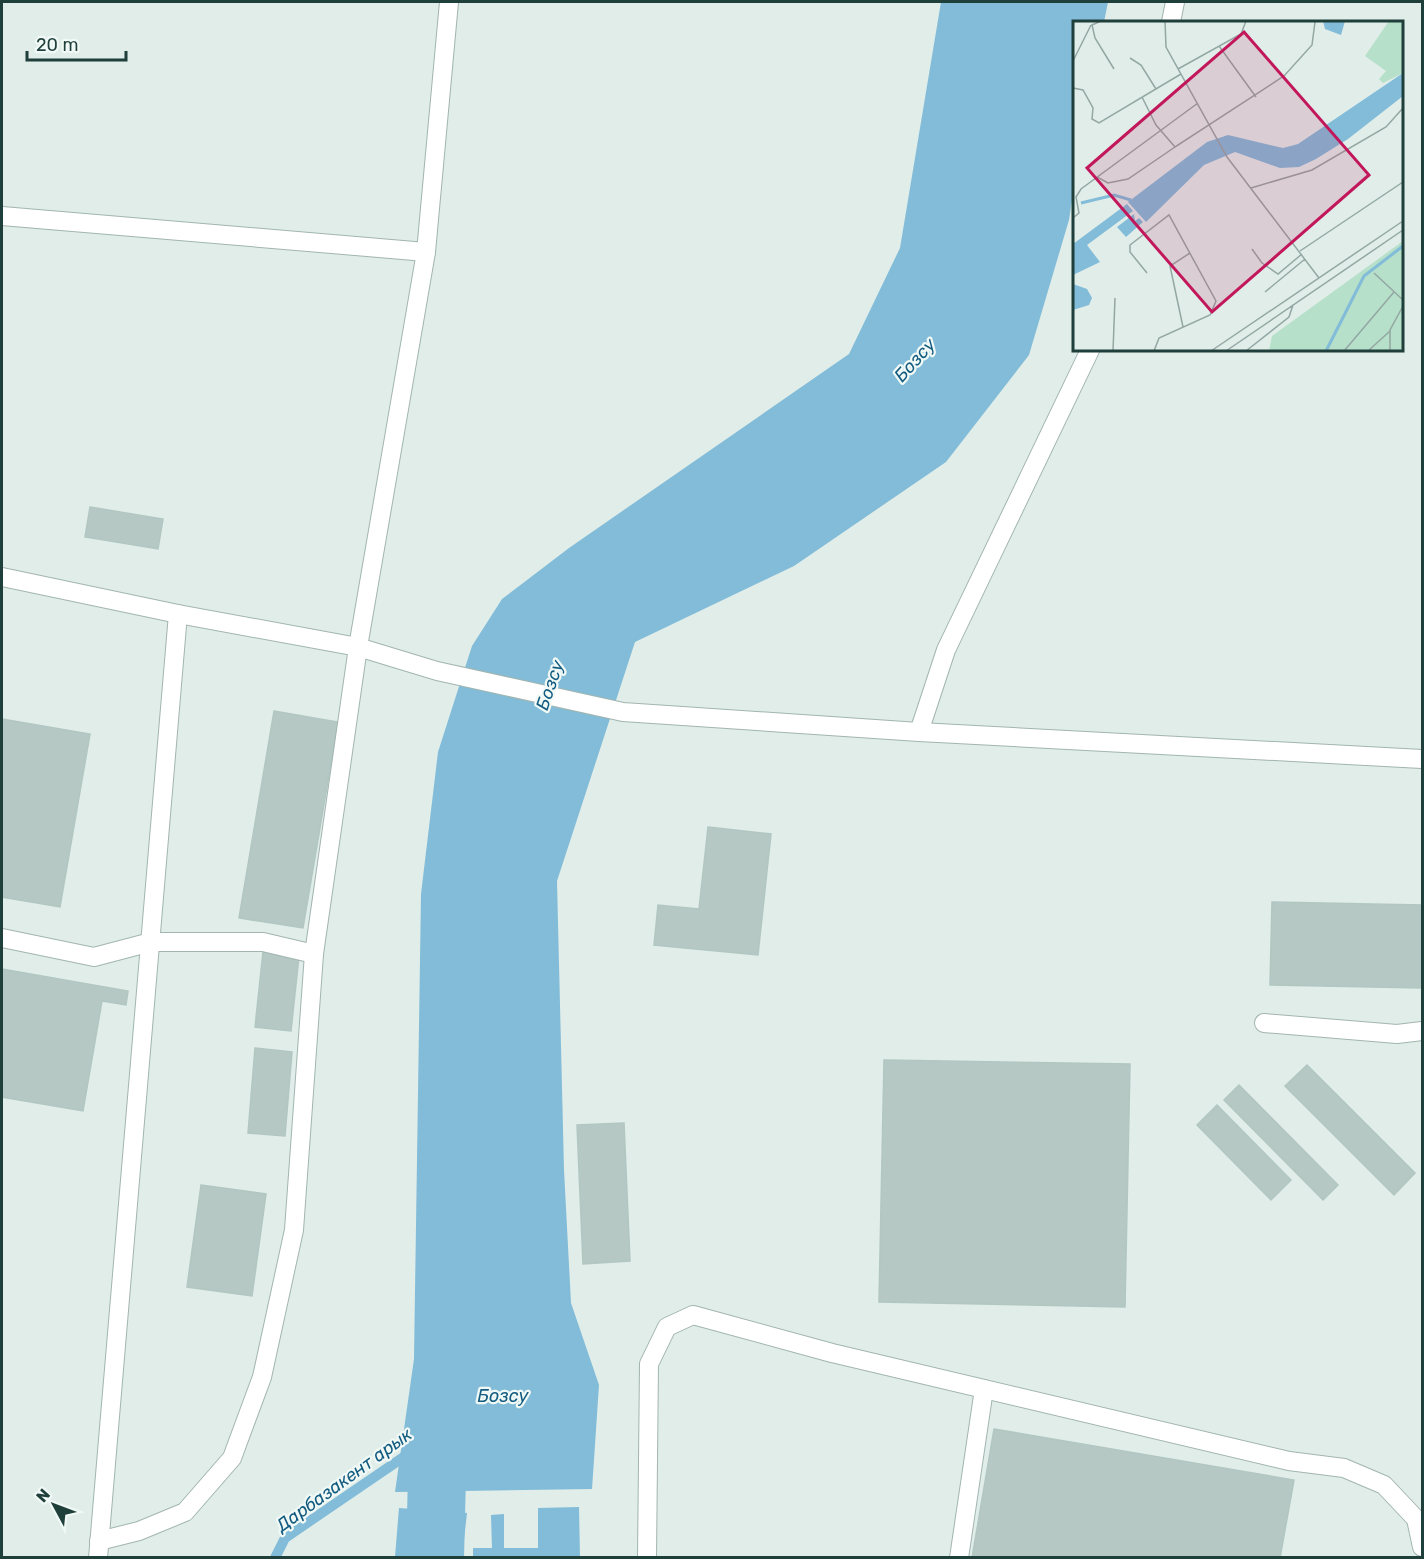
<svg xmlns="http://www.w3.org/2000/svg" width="1424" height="1559" font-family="Rubik,sans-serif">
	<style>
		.water { fill: #82bcd8 }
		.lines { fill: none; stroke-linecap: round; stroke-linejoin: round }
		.stream { stroke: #82bcd8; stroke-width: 10 }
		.river { stroke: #82bcd8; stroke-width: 58 }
		.building { fill: #b5c8c3; stroke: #b2c7c2; stroke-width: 1.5 }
		.lane-casing { stroke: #a2b5b1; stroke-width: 20 }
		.lane { stroke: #fff; stroke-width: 18 }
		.labels { text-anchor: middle; stroke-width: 4.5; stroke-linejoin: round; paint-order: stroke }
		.water-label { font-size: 18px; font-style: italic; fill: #135c81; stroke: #f1f9f6 }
		.inset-river { fill: none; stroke: #82bcd8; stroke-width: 3 }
		.inset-road { fill: none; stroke: #93a7a3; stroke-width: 1.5 }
		.view { fill: #c2185b; fill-opacity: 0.15; stroke: #c2185b; stroke-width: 3 }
		.inset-edge { fill: none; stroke: #1f3f3b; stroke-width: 3 }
	</style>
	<rect width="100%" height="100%" fill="#e0ede9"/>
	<!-- water -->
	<g class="water">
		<path d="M 941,2 L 1108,2 L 1104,22 L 1074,22 L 1074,187 L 1069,220 L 1029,355 L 946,462 L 794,566 L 635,642 L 557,881 L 564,1170 L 571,1303 L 599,1385 L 592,1489 L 395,1492 L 414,1359 L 421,894 L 438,752 L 472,646 L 502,599 L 569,548 L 849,354 L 900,248 Z"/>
		<path d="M 579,1507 L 580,1557 L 473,1557 L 473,1548 L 492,1548 L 491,1515 L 504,1514 L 504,1548 L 538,1548 L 538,1508 Z"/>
		<path d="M 399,1508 L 467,1513 L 462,1557 L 395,1557 Z"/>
	</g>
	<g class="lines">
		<!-- stream -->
		<path class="stream" d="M 275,1558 L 285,1538 L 411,1452"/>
		<!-- river -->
		<path class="river" d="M 435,1558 L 438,1433 L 448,1413"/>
	</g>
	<!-- building -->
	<g class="building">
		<path d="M 90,507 L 163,519 L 158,549 L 85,537 Z"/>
		<path d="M 274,711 L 338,722 L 303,928 L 239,918 Z"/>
		<path d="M 2,719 L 90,734 L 60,907 L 2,897 Z"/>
		<path d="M 708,827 L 771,834 L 758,955 L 654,945 L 658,905 L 699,909 Z"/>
		<path d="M 1272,902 L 1422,905 L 1422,988 L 1270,985 Z"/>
		<path d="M 263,952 L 299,956 L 291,1031 L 255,1027 Z"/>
		<path d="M 2,969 L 128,991 L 126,1005 L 102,1001 L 83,1111 L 2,1097 Z"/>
		<path d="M 255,1048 L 292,1052 L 285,1136 L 248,1133 Z"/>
		<path d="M 884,1060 L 1130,1064 L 1125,1307 L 879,1302 Z"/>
		<path d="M 1307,1065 L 1415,1173 L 1394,1195 L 1285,1086 Z"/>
		<path d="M 1239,1085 L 1338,1185 L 1323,1200 L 1224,1100 Z"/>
		<path d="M 1217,1105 L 1291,1180 L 1271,1200 L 1197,1125 Z"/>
		<path d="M 624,1123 L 630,1261 L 583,1264 L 577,1125 Z"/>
		<path d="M 201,1185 L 266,1194 L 252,1296 L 187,1287 Z"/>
		<path d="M 994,1429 L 1294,1480 L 1280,1558 L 972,1558 Z"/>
	</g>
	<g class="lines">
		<defs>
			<g id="lane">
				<path d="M 1171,22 L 1175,2"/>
				<path d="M 2,216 L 426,252"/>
				<path d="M 2,577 L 178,614 L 358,647 L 437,671 L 623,712 L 919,732 L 1422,759"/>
				<path d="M 919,732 L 946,650 L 1090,350"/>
				<path d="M 2,938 L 94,957 L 151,942 L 263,942 L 314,954 L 358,647 L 426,252 L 449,2"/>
				<path d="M 1264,1023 L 1397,1034 L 1422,1031"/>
				<path d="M 99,1541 L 139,1531 L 185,1512 L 232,1458 L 262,1377 L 294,1230 L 314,954"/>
				<path d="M 98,1558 L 178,614"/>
				<path d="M 647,1558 L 649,1364 L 667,1327 L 693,1315 L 832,1353 L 1289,1461 L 1344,1468 L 1384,1485 L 1416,1519 L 1422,1547"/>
				<path d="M 959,1558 L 984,1389"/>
			</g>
		</defs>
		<!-- lane casing -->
		<use href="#lane" class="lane-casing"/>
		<!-- lane -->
		<use href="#lane" class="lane"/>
	</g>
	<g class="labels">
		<!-- water labels -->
		<g class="water-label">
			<text transform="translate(915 360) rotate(-48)" y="6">Бозсу</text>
			<text transform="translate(550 685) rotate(-71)" y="6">Бозсу</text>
			<text x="503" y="1402">Бозсу</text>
			<text transform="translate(344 1480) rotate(-36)" y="6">Дарбазакент арык</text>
		</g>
	</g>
	<!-- overview -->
	<g transform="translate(1073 21)">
		<rect width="330" height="330" fill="#e0ede9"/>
		<path d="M 316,0 L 330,0 L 330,52 L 310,62 L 306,58 L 313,50 L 292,35 ZM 330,220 L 330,330 L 196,330 L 199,315 Z" fill="#b6e0c9"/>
		<path d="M 250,0 L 272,0 L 268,14 L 252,8 ZM 330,52 L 330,75 L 275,118 L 243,138 L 226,146 L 207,147 L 162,131 L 131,144 L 73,201 L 55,181 L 134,121 L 155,114 L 210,127 L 225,123 ZM 54,183 L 60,190 L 14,224 L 27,241 L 0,254 L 0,223 ZM 61,193 L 62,200 L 66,197 L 70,201 L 53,216 L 44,206 ZM 0,263 L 14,268 L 19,277 L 16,284 L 0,289 Z" fill="#82bcd8"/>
		<path class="inset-river" d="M 8,182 L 41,174 L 58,179M 253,330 L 291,255 L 330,225"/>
		<path class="inset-road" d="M 28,0 L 19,4 L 22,17 L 41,48M 92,0 L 93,26 L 154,136 L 246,257M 146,25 L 183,76M 57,37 L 68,44 L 83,68M 0,40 L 18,4M 105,48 L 168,13 L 173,0M 0,67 L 10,69 L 20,87 L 19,98 L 26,102 L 108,53M 69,76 L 83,104 L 102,126 L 211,55 L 239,24 L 242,1M 24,156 L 35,162 L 55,158 L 102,126M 178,167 L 239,149 L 313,106 L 330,87M 0,197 L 6,192 L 3,176 L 8,168 L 125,82M 179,228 L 189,242 L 205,253 L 229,233M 227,230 L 330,161M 74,252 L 57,231 L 57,224 L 96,194 L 143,280 L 137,294 L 86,317 L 81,330M 301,252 L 330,279M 192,271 L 232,238M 110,306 L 97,245 L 117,232M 40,330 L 42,277M 138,330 L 330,200M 153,330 L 330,209M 173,330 L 216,296 L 220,284M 271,330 L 321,271M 295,330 L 317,310M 317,330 L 317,309 L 330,285"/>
		<path class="view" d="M 171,11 L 296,154 L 139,291 L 14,147 Z"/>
		<rect width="330" height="330" class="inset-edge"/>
	</g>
	<!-- border -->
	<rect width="1424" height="1559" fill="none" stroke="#1f3f3b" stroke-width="6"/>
	<!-- north arrow -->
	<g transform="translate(54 1505) rotate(311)" stroke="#f1f9f6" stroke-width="4.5" paint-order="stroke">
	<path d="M0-4.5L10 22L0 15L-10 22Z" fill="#1f3f3b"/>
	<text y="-9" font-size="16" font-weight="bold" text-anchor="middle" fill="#1f3f3b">N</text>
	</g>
	<!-- scale -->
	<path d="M27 51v9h99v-9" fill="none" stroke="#1f3f3b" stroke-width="3"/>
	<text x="36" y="51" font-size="18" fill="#1f3f3b" stroke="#f1f9f6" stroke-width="4.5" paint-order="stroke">20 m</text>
</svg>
